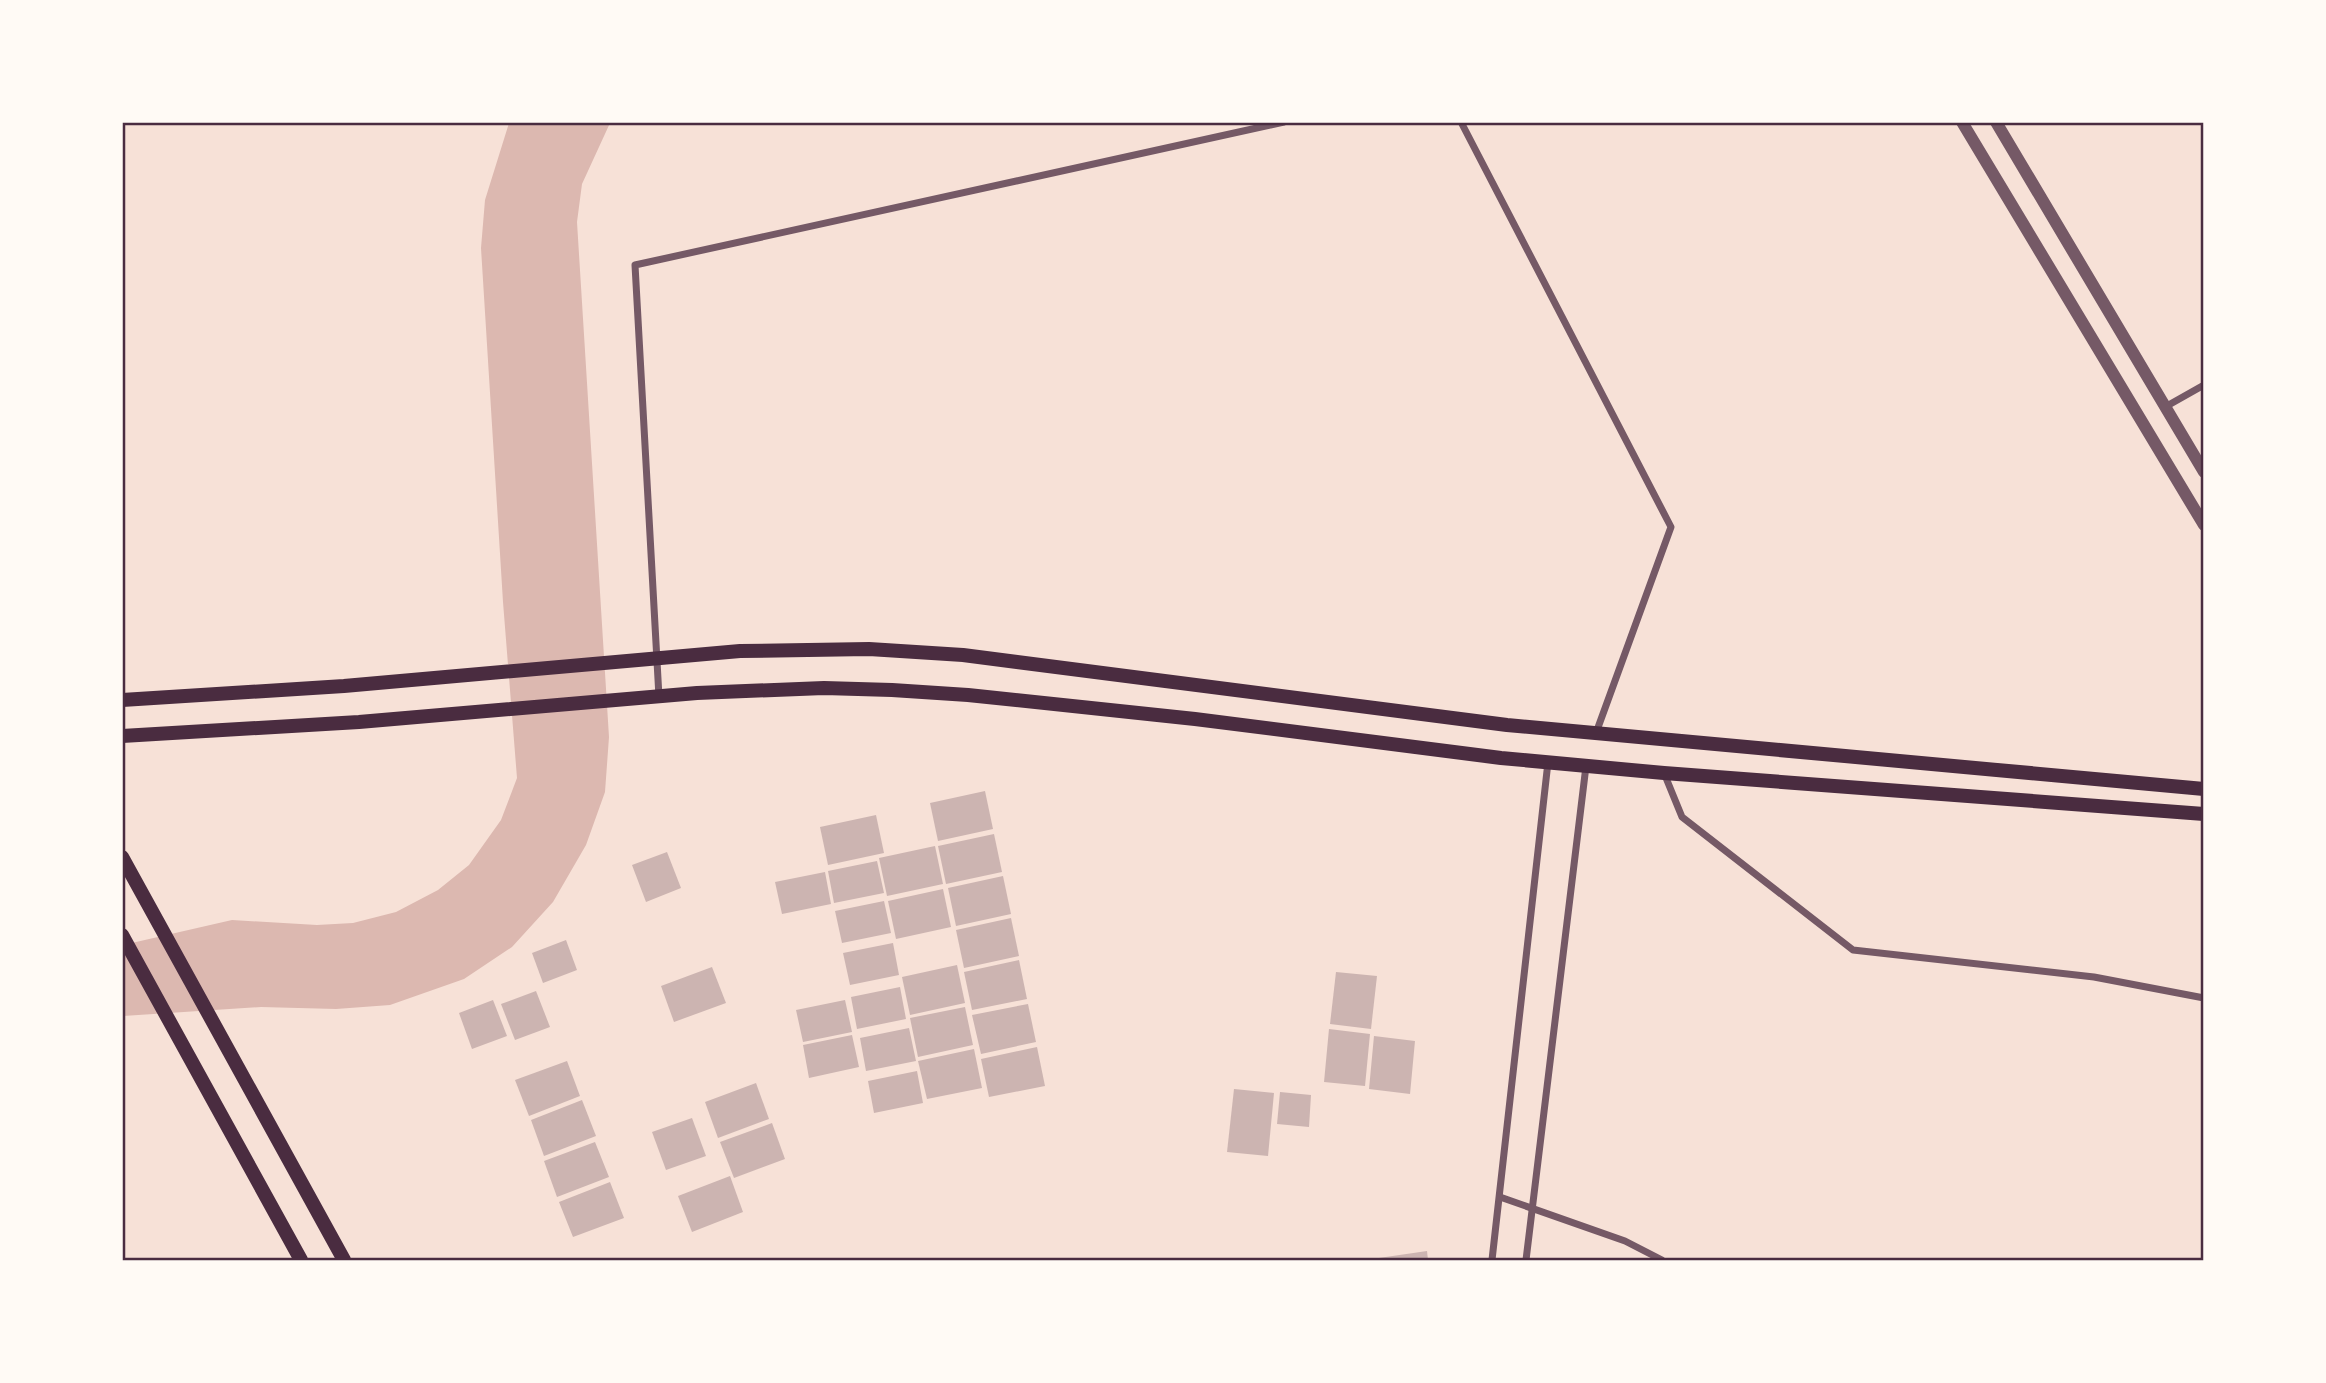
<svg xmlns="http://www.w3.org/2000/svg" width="2326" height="1383" font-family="Literata,serif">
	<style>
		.water { fill: #dcb8b0 }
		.building { fill: #ccb4b1 }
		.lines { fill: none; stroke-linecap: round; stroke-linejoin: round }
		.minor { stroke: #755966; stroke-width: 7 }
		.tertiary { stroke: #755966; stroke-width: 12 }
		.secondary { stroke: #4a2c40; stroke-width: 14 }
		.neatline { fill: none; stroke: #4a2c40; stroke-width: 2.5 }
	</style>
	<rect width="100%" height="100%" fill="#f7e1d7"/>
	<!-- water -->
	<path class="water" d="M 509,123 L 610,123 L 582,184 L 577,222 L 609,737 L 605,792 L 586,845 L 553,902 L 512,947 L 464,979 L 390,1005 L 336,1009 L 261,1007 L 123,1016 L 123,945 L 232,920 L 317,925 L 353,923 L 396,912 L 438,890 L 469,865 L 501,820 L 517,778 L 503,602 L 481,248 L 485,200 Z"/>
	<!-- building -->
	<g class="building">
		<path d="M 985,791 L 993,829 L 938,841 L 930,803 Z"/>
		<path d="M 876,815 L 884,853 L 828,865 L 820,827 Z"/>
		<path d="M 994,834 L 1002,872 L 946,884 L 938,846 Z"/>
		<path d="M 935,846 L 943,884 L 887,896 L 879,858 Z"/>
		<path d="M 667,852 L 681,888 L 646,902 L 632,865 Z"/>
		<path d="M 877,861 L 884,893 L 834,903 L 828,871 Z"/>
		<path d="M 825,872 L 831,904 L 782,914 L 775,882 Z"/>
		<path d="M 1003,876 L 1011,914 L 956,926 L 948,888 Z"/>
		<path d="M 943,889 L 951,927 L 896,939 L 888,901 Z"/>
		<path d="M 884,901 L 891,933 L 842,943 L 835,911 Z"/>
		<path d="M 1011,918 L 1019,956 L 964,968 L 956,930 Z"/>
		<path d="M 566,940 L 577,970 L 543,983 L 532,953 Z"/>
		<path d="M 893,943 L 899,975 L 850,985 L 843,953 Z"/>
		<path d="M 1019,960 L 1027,999 L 972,1010 L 964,972 Z"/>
		<path d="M 957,965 L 965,1003 L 910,1015 L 902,977 Z"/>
		<path d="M 712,967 L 726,1003 L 674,1022 L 661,986 Z"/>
		<path d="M 1336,972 L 1377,976 L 1371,1029 L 1330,1024 Z"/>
		<path d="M 900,987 L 906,1019 L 857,1029 L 851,997 Z"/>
		<path d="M 536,991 L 550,1027 L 515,1040 L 501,1004 Z"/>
		<path d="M 493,1000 L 507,1036 L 472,1049 L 459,1013 Z"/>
		<path d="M 845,1000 L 852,1032 L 803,1042 L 796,1010 Z"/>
		<path d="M 1028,1004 L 1036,1042 L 981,1054 L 972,1015 Z"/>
		<path d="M 965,1007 L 973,1045 L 918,1057 L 910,1018 Z"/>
		<path d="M 909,1028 L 916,1061 L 866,1071 L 860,1038 Z"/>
		<path d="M 1329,1029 L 1370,1034 L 1365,1086 L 1324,1082 Z"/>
		<path d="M 852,1035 L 859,1067 L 809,1078 L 803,1045 Z"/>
		<path d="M 1374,1036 L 1415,1041 L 1410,1094 L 1369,1089 Z"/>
		<path d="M 1037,1047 L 1045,1086 L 989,1097 L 981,1059 Z"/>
		<path d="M 974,1049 L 982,1088 L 927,1099 L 918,1061 Z"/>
		<path d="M 567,1061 L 580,1096 L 529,1116 L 515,1080 Z"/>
		<path d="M 917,1071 L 923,1103 L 874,1113 L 868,1081 Z"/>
		<path d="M 756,1083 L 769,1119 L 718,1138 L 705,1102 Z"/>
		<path d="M 1234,1089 L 1274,1093 L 1268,1156 L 1227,1152 Z"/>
		<path d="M 1280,1092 L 1311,1095 L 1309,1127 L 1277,1124 Z"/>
		<path d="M 582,1100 L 596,1136 L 544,1156 L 531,1120 Z"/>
		<path d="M 692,1118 L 706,1156 L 666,1170 L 652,1132 Z"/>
		<path d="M 772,1123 L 785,1159 L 734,1178 L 720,1142 Z"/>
		<path d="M 595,1142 L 609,1177 L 557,1197 L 544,1161 Z"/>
		<path d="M 730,1176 L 743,1212 L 692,1232 L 678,1196 Z"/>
		<path d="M 610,1182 L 624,1218 L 573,1237 L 559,1202 Z"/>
		<path d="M 1427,1251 L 1428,1260 L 1372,1260 L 1372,1259 Z"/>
	</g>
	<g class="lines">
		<!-- minor -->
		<g class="minor">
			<path d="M 1461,122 L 1671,527 L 1596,733"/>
			<path d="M 2165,407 L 2204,385"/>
			<path d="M 659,697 L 635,265 L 1284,122"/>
			<path d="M 1664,773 L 1682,817 L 1853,950 L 2094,977 L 2204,998"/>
			<path d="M 1500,1197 L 1625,1241 L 1662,1260"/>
			<path d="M 1492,1260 L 1548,762"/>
			<path d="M 1526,1260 L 1586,766"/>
		</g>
		<!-- tertiary -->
		<g class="tertiary">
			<path d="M 1962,122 L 2204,525"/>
			<path d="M 1996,122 L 2204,472"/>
		</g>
		<!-- secondary -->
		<g class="secondary">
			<path d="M 122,700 L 344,686 L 740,651 L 869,649 L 963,655 L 1507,725 L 2204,789"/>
			<path d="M 122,736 L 359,722 L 697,693 L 824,688 L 892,690 L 968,695 L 1195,719 L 1501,758 L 1664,773 L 2204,814"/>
			<path d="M 122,857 L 344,1260"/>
			<path d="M 122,935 L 301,1260"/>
		</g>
	</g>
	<!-- border -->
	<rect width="2326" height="1383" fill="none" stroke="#fffaf5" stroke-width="248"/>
	<rect x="124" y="124" width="2078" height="1135" class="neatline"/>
</svg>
